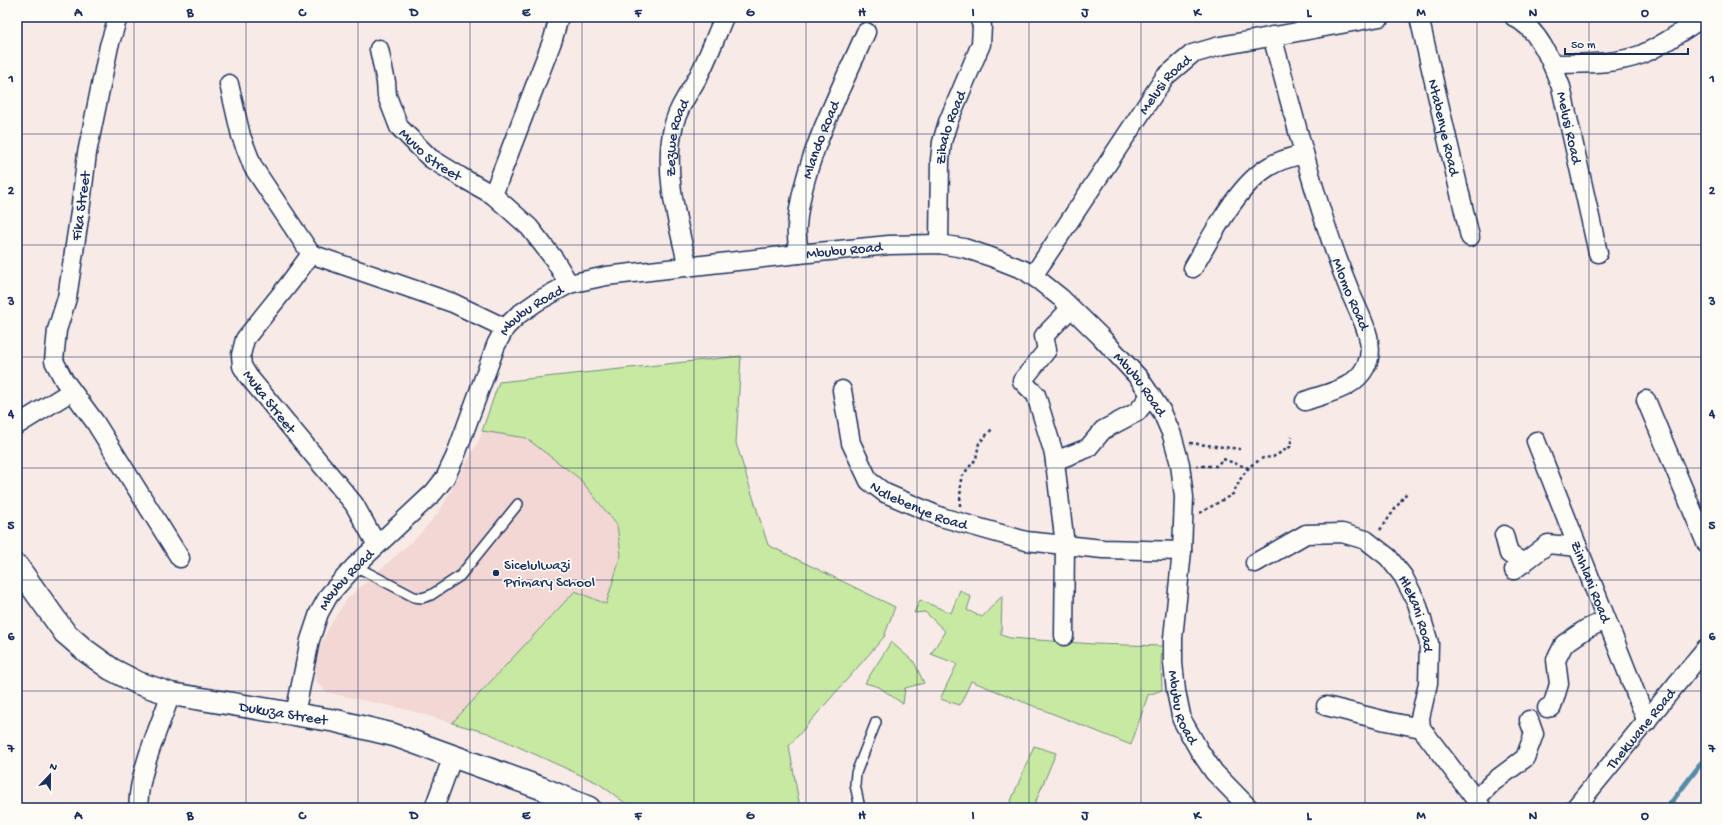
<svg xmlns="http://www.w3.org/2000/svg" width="1723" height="825" font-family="'Gochi Hand',sans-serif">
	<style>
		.built { fill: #f2d7d4 }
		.green { fill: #c8e9a1; stroke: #728c80 }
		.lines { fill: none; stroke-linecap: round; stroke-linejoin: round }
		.stream { stroke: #548ba7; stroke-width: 5 }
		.lane-casing { stroke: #1b2f5e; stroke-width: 12 }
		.street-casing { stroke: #1b2f5e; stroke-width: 21 }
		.secondary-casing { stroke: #1b2f5e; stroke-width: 25 }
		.path { stroke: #1b2f5e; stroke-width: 2.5; stroke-dasharray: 3 3; stroke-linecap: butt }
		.lane { stroke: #fdfcf7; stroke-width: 9 }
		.street { stroke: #fdfcf7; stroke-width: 18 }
		.secondary { stroke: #fdfcf7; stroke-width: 22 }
		.grid { fill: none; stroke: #1b2f5e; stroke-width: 1; stroke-opacity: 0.55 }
		.poi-dot { fill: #1b2f5e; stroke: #fdfcf7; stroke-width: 1.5 }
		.labels { text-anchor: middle; stroke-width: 3.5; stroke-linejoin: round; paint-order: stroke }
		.street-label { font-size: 15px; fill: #1b2f5e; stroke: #fdfcf7 }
		.poi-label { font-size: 15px; fill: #1b2f5e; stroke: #fdfcf7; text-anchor: start }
		.neatline { fill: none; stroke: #1b2f5e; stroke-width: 1.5 }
		.grid-label { font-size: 13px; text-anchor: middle; font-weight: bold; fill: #1b2f5e }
	</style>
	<rect width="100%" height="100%" fill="#f8ebe7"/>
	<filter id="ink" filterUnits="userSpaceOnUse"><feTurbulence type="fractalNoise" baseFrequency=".025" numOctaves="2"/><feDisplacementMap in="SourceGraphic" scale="8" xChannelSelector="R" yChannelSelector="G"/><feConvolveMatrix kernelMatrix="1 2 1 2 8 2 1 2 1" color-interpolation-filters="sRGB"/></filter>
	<g filter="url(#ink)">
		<!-- built -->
		<path class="built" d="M 482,431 L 526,438 L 580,479 L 617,526 L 621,555 L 606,604 L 575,591 L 452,723 L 408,710 L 326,692 L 315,679 L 317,653 L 328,629 L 346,600 L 418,536 L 439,512 L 478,442 Z"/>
		<!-- green -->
		<g class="green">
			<path d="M 741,356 L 736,443 L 768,545 L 895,607 L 884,637 L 789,746 L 800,808 L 632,808 L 598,783 L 488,733 L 452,723 L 575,591 L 606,604 L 621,555 L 617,525 L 580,479 L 526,438 L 482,431 L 499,382 Z"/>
			<path d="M 960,590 L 971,597 L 967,610 L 982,617 L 1002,596 L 1001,635 L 1010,638 L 1094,644 L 1162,646 L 1161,664 L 1162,690 L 1148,695 L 1131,745 L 971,681 L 960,705 L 940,699 L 957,664 L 931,654 L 945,631 L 925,612 L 914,613 L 920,600 L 951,613 Z"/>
			<path d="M 891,642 L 914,662 L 924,683 L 905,688 L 903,704 L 879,687 L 865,683 Z"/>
			<path d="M 1034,746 L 1056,753 L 1033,808 L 1008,808 Z"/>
		</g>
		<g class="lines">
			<!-- stream -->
			<path class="stream" d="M 1667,808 L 1706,757"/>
			<defs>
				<g id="lane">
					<path d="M 355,566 L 414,597 L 422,598 L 431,595 L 460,576 L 518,504"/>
					<path d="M 860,808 L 855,785 L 856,773 L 876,722"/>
				</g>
				<g id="street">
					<path d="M 118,17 L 109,46 L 87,153 L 80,212 L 67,298 L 57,330 L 54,361 L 64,380 L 95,422 L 180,558"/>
					<path id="s1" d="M 1419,17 L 1470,237"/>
					<path id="s2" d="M 1514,17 C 1540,30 1551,61 1561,87 L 1598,253"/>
					<path id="s3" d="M 1272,36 C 1296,122 1317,211 1351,294 C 1359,314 1378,344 1366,366 C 1355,389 1327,393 1305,401"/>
					<path id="s4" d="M 379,49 L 386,82 L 387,96 L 399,127 L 430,158 L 461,177 L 493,195 L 529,227 L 554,259 L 569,284"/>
					<path d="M 1552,64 C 1581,63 1613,65 1640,55 C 1663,46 1683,30 1704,17"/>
					<path d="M 229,84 L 241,136 L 253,167 L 311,254"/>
					<path d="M 493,195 L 553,39 L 559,17"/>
					<path id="s5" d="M 939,244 L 940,160 L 942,142 L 948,122 L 981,44 L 982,26 L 979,17"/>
					<path id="s6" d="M 799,254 C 798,245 796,235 797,226 C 802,161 840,92 866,32"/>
					<path id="s7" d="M 688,267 C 678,223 663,174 673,128 C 677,108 691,91 700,73 C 709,55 716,36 724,17"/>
					<path d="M 1193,268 C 1212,236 1238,184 1270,166 C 1281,159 1292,157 1304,154"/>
					<path id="s8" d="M 1033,276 L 1165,77 L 1192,54 L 1220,46 L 1380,17"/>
					<path id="s9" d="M 842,390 L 851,443 L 869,481 L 885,493 L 941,517 L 1026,541 L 1103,549 L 1182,551"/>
					<path d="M 1646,400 L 1706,543"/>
					<path d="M 17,425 L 72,391"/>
					<path id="s10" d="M 1536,441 L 1647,722"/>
					<path d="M 1055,461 L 1088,448 L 1103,430 L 1137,412 L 1151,395"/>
					<path d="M 1504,535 L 1509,554 L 1524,563"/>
					<path d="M 377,545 L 354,504 L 248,376 L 242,366 L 241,355 L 245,339 L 289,284 L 311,254 L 453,303 L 505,328"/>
					<path id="s11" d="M 1255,563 L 1306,534 L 1342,533 L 1366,540 L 1388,557 L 1403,576 L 1417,603 L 1429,643 L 1428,683 L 1420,718 L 1421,728 L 1482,808"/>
					<path d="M 1514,570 L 1548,544 L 1578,547"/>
					<path d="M 1064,636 L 1065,545 L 1054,454 L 1036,395 L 1022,381 L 1047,350 L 1044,336 L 1071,308"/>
					<path d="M 1326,706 L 1386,721 L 1421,728"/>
					<path d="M 1547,708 L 1552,707 L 1559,684 L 1556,660 L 1564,644 L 1586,629 L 1606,620"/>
					<path id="s12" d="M 295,714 L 310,640 L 319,613 L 329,595 L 355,566 L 434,492 L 445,478 L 455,457 L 496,345 L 505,328 L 518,315 L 538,301 L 569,284 L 606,276 L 799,254 L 889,245 L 939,244 L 964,248 L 991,257 L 1024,270 L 1041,282 L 1061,298 L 1100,336 L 1139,378 L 1162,412 L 1172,435 L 1180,464 L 1184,497 L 1182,551 L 1173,638 L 1173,663 L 1176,691 L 1182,720 L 1199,750 L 1214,772 L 1249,808"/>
					<path d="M 1476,799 L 1493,782 L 1525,758 L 1534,734 L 1529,720"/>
					<path d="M 139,808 C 135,781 161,722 171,694"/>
					<path d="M 434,808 L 453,756"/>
					<path id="s13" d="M 1575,808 L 1706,648"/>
				</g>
				<g id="secondary">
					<path id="s14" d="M 17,566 L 65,633 L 86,651 L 111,669 L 138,683 L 171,694 L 336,721 L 394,735 L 541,788 L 589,808"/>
				</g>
			</defs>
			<!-- lane casing -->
			<use href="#lane" class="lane-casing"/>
			<!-- street casing -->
			<use href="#street" class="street-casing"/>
			<!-- secondary casing -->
			<use href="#secondary" class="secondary-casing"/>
			<!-- path -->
			<g class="path">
				<path d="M 1190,443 L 1240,449"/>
				<path d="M 1196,466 L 1216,466 L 1223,459 L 1248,468"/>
				<path d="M 960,506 L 961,477 L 976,459 L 979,443 L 992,429"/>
				<path d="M 1200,513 L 1233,494 L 1241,478 L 1250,466 L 1263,458 L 1273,457 L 1290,447 L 1292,436"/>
				<path d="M 1380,530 L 1408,491"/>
			</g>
			<!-- lane -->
			<use href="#lane" class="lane"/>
			<!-- street -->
			<use href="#street" class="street"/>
			<!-- secondary -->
			<use href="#secondary" class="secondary"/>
		</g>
	</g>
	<!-- grid -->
	<path class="grid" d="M 134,17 L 134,808M 246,17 L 246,808M 358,17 L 358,808M 470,17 L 470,808M 582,17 L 582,808M 694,17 L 694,808M 806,17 L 806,808M 917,17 L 917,808M 1029,17 L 1029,808M 1141,17 L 1141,808M 1253,17 L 1253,808M 1365,17 L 1365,808M 1477,17 L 1477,808M 1589,17 L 1589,808M 17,134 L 1706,134M 17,245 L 1706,245M 17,357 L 1706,357M 17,468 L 1706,468M 17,580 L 1706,580M 17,691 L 1706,691"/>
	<!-- markers -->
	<circle class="poi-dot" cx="496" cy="573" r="4"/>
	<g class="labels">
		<!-- street labels -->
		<g class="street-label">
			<text dy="5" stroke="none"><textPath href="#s8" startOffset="233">Melusi Road</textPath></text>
			<text dy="5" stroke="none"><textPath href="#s1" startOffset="113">Ntabenye Road</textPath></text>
			<text dy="5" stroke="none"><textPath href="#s5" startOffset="118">Zibalo Road</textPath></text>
			<text dy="5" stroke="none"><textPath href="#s2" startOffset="128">Melusi Road</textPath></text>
			<text dy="5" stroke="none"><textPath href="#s7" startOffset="132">Zezwe Road</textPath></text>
			<text dy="5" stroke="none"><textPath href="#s6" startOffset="118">Mlando Road</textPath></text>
			<text dy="5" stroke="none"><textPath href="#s4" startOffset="123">Muvo Street</textPath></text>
			<text transform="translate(80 206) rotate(-82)" y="5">Fika Street</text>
			<text dy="5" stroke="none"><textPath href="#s12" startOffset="807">Mbubu Road</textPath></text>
			<text dy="5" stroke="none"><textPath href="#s3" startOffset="270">Mlomo Road</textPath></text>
			<text dy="5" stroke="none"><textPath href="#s12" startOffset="483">Mbubu Road</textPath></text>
			<text dy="5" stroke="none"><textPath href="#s12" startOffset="1155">Mbubu Road</textPath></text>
			<text transform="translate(270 401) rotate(52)" y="5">Muka Street</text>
			<text dy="5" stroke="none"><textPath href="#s9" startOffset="152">Ndlebenye Road</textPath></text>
			<text dy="5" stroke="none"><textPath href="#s12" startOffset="147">Mbubu Road</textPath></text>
			<text dy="5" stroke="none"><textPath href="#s10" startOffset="151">Zinhlani Road</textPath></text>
			<text dy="5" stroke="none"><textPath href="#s11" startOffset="212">Hlekani Road</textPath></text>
			<text dy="5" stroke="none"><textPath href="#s12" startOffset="1491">Mbubu Road</textPath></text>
			<text dy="5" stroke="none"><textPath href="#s14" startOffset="320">Dukuza Street</textPath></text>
			<text dy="5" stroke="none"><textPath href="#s13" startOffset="103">Thekwane Road</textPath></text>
		</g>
		<!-- poi labels -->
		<g class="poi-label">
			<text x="504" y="569">Sicelulwazi<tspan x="504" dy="17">Primary School</tspan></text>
		</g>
	</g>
	<!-- margin -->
	<rect width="1723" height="825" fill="none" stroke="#fdfcf7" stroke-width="44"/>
	<!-- north arrow -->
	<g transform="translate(50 775) rotate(22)" stroke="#fdfcf7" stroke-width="3" paint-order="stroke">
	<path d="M0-3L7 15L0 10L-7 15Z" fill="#1b2f5e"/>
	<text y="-6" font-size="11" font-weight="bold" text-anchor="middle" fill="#1b2f5e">N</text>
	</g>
	<!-- scale -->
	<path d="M1565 48v6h123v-6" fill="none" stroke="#1b2f5e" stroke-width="2"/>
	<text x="1571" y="48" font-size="12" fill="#1b2f5e" stroke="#fdfcf7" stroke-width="3" paint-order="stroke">50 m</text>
	<rect x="22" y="22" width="1679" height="781" class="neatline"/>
	<g class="grid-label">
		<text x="78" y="16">A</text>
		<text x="190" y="16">B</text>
		<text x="302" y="16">C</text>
		<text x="414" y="16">D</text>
		<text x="526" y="16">E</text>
		<text x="638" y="16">F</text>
		<text x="750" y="16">G</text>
		<text x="862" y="16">H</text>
		<text x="973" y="16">I</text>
		<text x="1085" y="16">J</text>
		<text x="1197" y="16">K</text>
		<text x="1309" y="16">L</text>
		<text x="1421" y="16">M</text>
		<text x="1533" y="16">N</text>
		<text x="1645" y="16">O</text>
		<text x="11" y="82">1</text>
		<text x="1712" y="82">1</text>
		<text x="11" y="194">2</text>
		<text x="1712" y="194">2</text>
		<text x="11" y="305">3</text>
		<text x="1712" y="305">3</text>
		<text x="11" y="417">4</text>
		<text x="1712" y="417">4</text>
		<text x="11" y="529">5</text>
		<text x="1712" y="529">5</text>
		<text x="11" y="640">6</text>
		<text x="1712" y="640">6</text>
		<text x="11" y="752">7</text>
		<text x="1712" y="752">7</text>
		<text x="78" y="819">A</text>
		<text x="190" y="819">B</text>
		<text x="302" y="819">C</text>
		<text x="414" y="819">D</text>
		<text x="526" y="819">E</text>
		<text x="638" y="819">F</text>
		<text x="750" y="819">G</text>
		<text x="862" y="819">H</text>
		<text x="973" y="819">I</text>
		<text x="1085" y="819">J</text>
		<text x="1197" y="819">K</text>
		<text x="1309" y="819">L</text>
		<text x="1421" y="819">M</text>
		<text x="1533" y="819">N</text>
		<text x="1645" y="819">O</text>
	</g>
</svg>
